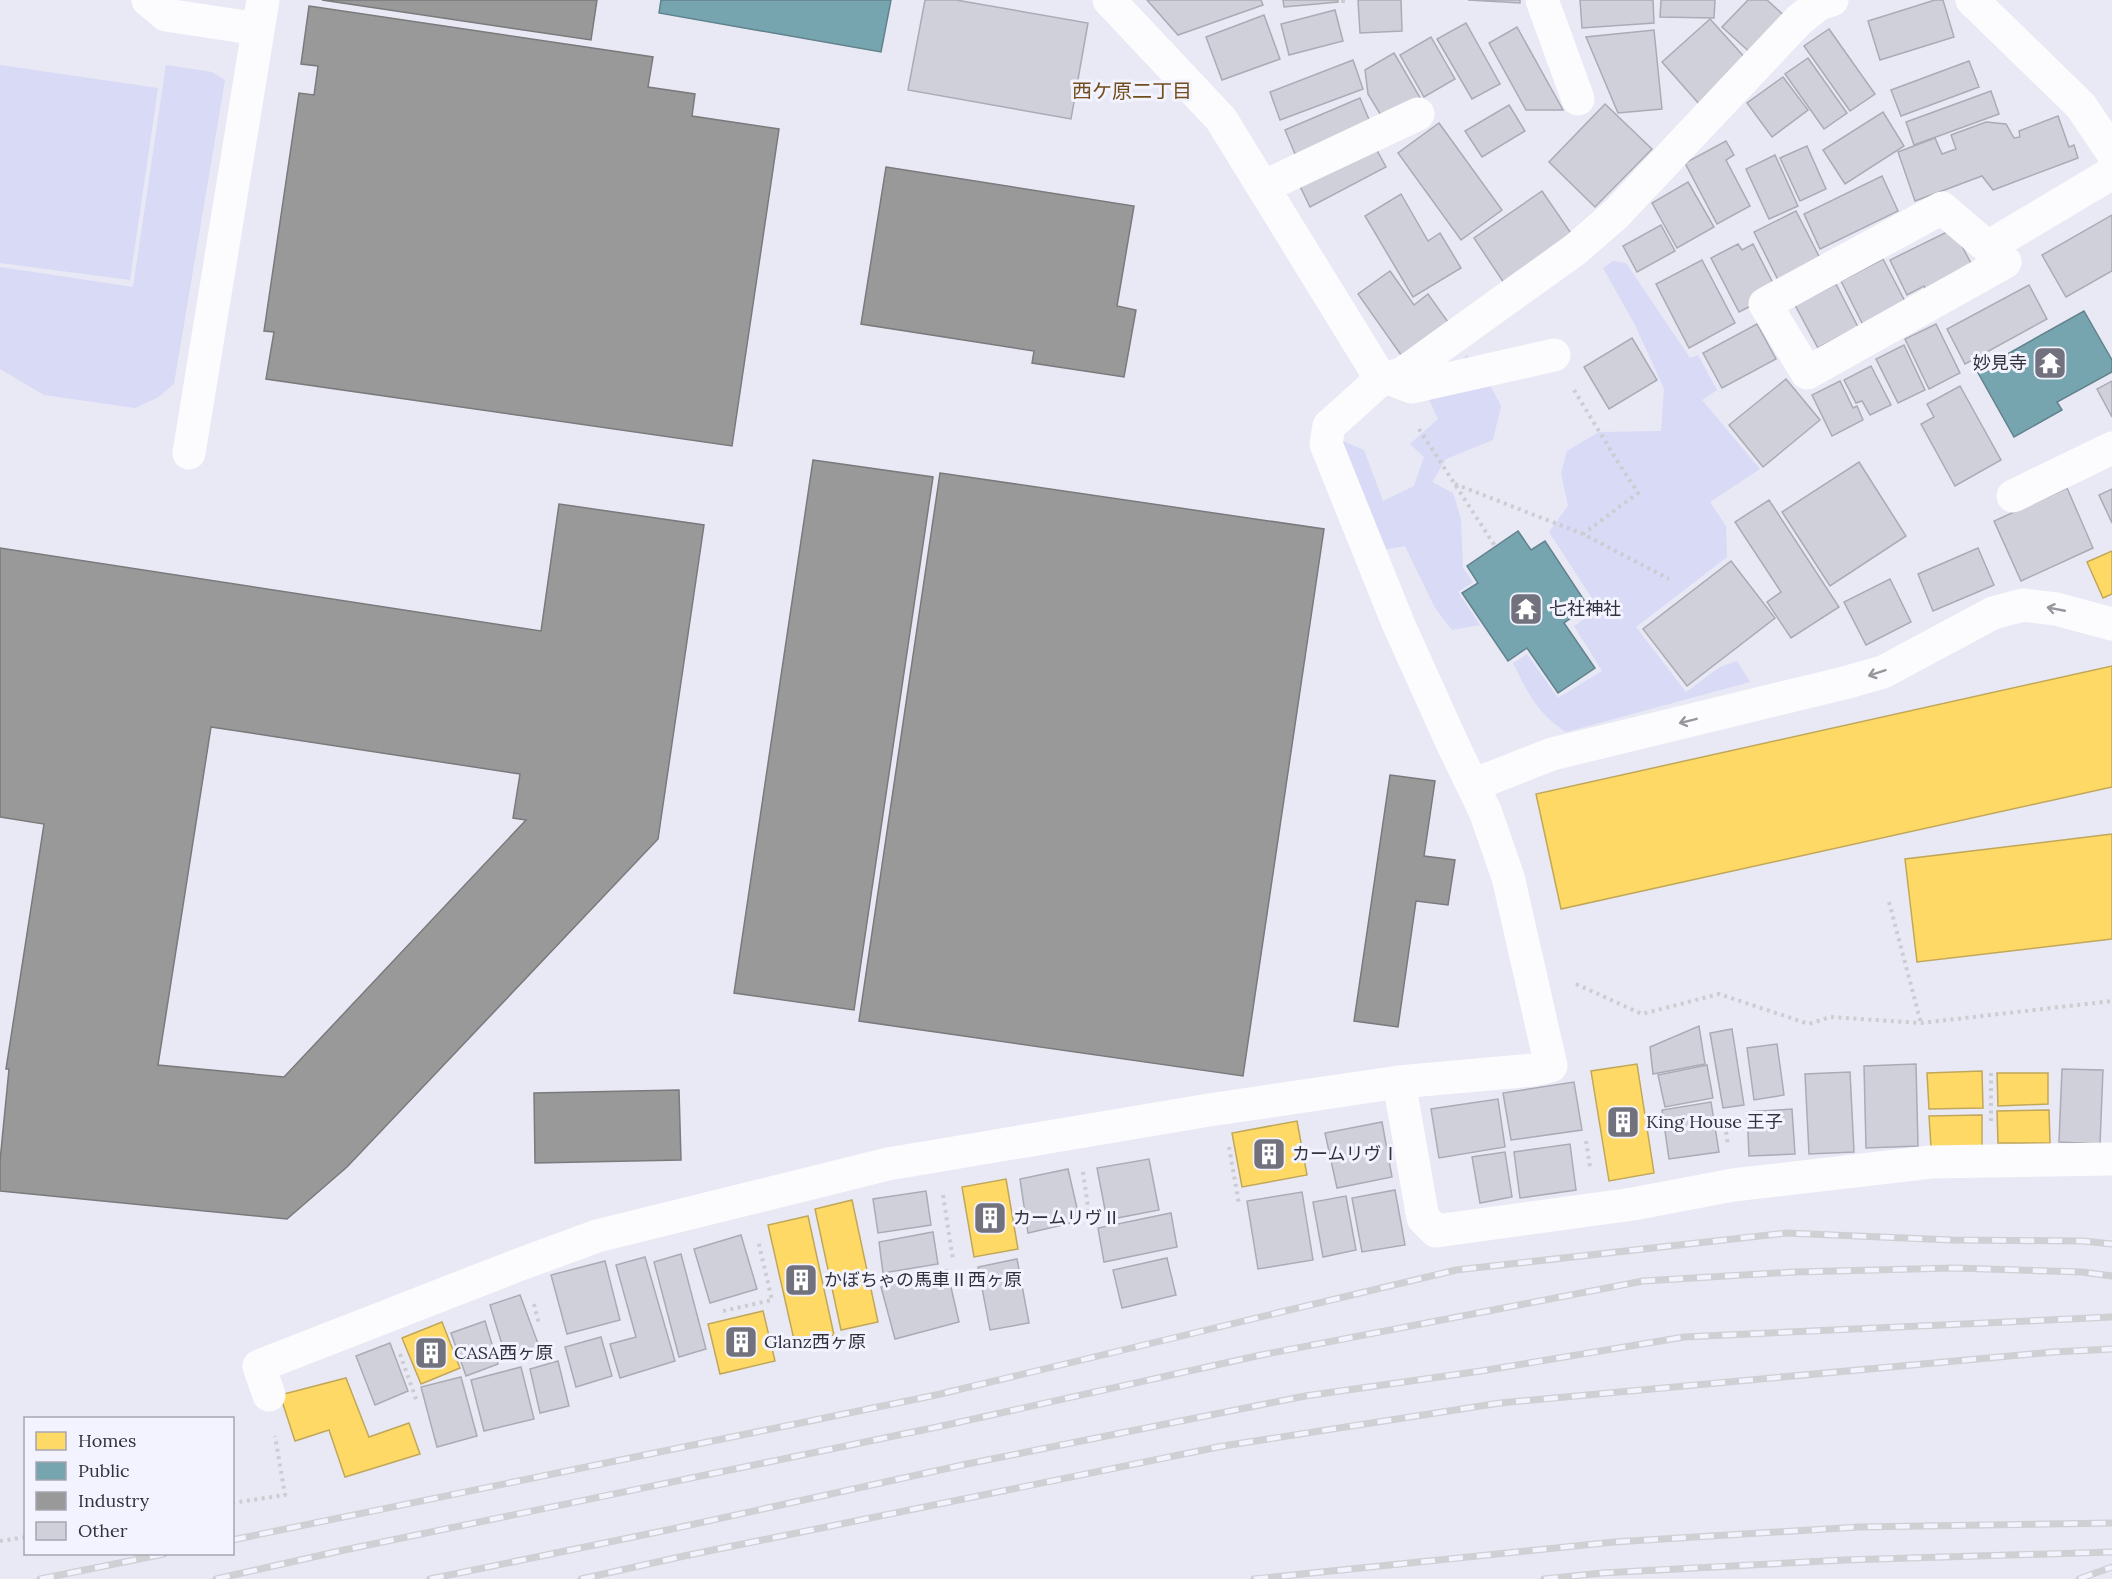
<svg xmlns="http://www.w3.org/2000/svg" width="2112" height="1579" font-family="Lora,'Noto Sans JP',serif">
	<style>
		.green { fill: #d8daf6 }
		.homes { fill: #ffd966; stroke: #c1a759; stroke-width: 1.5 }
		.public { fill: #76a5af; stroke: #61828c; stroke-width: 1.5 }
		.industry { fill: #999; stroke: #7a7a7d; stroke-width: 1.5; fill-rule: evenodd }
		.building { fill: #cfd0da; stroke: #aaabb5; stroke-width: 1.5 }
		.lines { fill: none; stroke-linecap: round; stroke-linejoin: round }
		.path { stroke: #ccccd1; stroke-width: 4; stroke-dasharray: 3 4.5; stroke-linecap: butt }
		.minor { stroke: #fcfcfe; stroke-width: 33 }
		.rail-casing { stroke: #ced0d3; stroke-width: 7 }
		.rail { stroke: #f2f3fe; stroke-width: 4.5; stroke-dasharray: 14; stroke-linecap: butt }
		.oneway { stroke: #96979d }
		.labels { text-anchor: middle; stroke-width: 6; stroke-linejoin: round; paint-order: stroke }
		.poi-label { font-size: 18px; fill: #31323c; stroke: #f2f3fe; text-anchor: start }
		.neighbourhood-label { font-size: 20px; fill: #724e1d; stroke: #f2f3fe }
	</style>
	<rect width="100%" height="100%" fill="#e8e9f5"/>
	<!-- green -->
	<g class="green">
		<path d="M 0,65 L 158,88 L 130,280 L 0,263 Z"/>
		<path d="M 166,65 L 212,72 L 225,80 L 174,384 L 157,398 L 135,408 L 44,395 L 0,369 L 0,267 L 133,287 Z"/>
		<path d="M 1613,261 L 1626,263 L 1690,358 L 1698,355 L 1717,390 L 1702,400 L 1760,469 L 1710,502 L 1726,526 L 1727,557 L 1636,627 L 1686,692 L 1720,667 L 1737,661 L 1750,682 L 1566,732 C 1537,713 1528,693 1513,663 L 1527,654 L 1558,698 L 1602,671 L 1574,626 L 1599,609 L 1549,532 L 1568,506 L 1561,473 L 1567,451 L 1599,432 L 1661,431 L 1664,389 L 1635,325 L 1603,268 Z"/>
		<path d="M 1467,355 L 1482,370 L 1501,406 L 1493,440 L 1446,459 L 1432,482 L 1453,493 L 1461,519 L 1463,568 L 1473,582 L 1458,592 L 1480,625 L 1452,630 L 1435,608 L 1405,546 L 1383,550 L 1338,439 L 1364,450 L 1383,501 L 1414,486 L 1424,457 L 1410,444 L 1438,419 L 1427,395 Z"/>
	</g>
	<!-- homes -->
	<g class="homes">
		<path d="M 2112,551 L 2112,594 L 2103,598 L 2087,562 Z"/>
		<path d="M 2112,666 L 2112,787 L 1561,909 L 1536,794 Z"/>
		<path d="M 2112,834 L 2112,939 L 1917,962 L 1905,859 Z"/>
		<path d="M 1637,1064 L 1654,1173 L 1609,1181 L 1591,1071 Z"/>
		<path d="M 1982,1071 L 1983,1108 L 1929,1109 L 1927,1073 Z"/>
		<path d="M 1997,1073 L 2048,1073 L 2048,1104 L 1998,1106 Z"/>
		<path d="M 2049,1110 L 2050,1143 L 1998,1143 L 1997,1111 Z"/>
		<path d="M 1982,1115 L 1982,1146 L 1931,1147 L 1929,1116 Z"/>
		<path d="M 1297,1121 L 1307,1175 L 1242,1187 L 1232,1133 Z"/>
		<path d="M 1006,1179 L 1018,1249 L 974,1257 L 962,1187 Z"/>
		<path d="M 852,1200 L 878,1322 L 841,1330 L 815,1209 Z"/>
		<path d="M 808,1216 L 834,1335 L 795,1344 L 768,1225 Z"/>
		<path d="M 763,1311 L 775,1361 L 720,1374 L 708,1324 Z"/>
		<path d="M 442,1322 L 460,1368 L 421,1384 L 402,1338 Z"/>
		<path d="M 346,1378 L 369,1437 L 409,1423 L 420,1454 L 345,1477 L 329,1430 L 295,1441 L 280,1395 Z"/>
	</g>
	<!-- public -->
	<g class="public">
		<path d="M 661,0 L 891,0 L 881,52 L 659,13 Z"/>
		<path d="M 2084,311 L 2112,360 L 2112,372 L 2057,402 L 2062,410 L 2014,437 L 1977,371 Z"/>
		<path d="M 1518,531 L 1531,550 L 1545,541 L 1588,606 L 1564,623 L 1595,668 L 1558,693 L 1527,648 L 1508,661 L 1462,593 L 1478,583 L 1467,566 Z"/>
	</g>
	<!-- industry -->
	<g class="industry">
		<path d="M 322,0 L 597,0 L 591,40 Z"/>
		<path d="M 309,6 L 653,57 L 648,87 L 695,94 L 692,116 L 779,129 L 732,446 L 266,379 L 274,332 L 264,331 L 299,93 L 314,95 L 318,66 L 301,64 Z"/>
		<path d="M 886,167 L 1134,206 L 1117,306 L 1136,310 L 1124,377 L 1032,363 L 1034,351 L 861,324 Z"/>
		<path d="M 813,460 L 933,477 L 854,1010 L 734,993 Z"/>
		<path d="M 940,473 L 1324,529 L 1243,1076 L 859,1021 Z"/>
		<path d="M 559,504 L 704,525 L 658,839 L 347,1167 L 287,1219 L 0,1191 L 0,1161 L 9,1069 L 6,1069 L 44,824 L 0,817 L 0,548 L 541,631 ZM 211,727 L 520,774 L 513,818 L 526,820 L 284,1077 L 158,1065 Z"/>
		<path d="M 1390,775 L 1435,781 L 1424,856 L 1455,860 L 1448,905 L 1416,901 L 1398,1027 L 1354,1021 Z"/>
		<path d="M 679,1090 L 681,1160 L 535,1163 L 534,1093 Z"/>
	</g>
	<!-- building -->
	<g class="building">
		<path d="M 925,0 L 956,0 L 1088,23 L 1071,119 L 908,90 Z"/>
		<path d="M 1147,0 L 1261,0 L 1263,5 L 1178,35 Z"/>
		<path d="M 1283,0 L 1338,0 L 1338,2 L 1284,7 Z"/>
		<path d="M 1358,0 L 1401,0 L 1402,31 L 1360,33 Z"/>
		<path d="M 1468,0 L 1520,0 L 1520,3 Z"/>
		<path d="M 1580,0 L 1653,0 L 1654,23 L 1582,28 Z"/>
		<path d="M 1661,0 L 1715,0 L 1714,18 L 1660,17 Z"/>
		<path d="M 1748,0 L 1767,0 L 1788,19 L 1754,56 L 1722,27 Z"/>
		<path d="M 1935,0 L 1943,0 L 1954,37 L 1880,60 L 1868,21 Z"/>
		<path d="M 1335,10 L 1343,41 L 1289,55 L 1281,24 Z"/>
		<path d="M 1264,15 L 1280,59 L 1222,80 L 1206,37 Z"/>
		<path d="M 1710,19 L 1748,61 L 1700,105 L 1662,62 Z"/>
		<path d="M 1466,23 L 1500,84 L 1472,99 L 1437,39 Z"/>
		<path d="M 1517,27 L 1563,110 L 1526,110 L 1489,43 Z"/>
		<path d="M 1829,29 L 1875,94 L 1850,111 L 1804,46 Z"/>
		<path d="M 1654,30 L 1662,109 L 1618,113 L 1586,37 Z"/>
		<path d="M 1431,37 L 1455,79 L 1424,97 L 1400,55 Z"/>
		<path d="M 1394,53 L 1422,101 L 1385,122 L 1368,94 L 1365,70 Z"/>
		<path d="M 1808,58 L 1847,113 L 1824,129 L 1785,74 Z"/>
		<path d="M 1353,60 L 1363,89 L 1280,120 L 1270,92 Z"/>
		<path d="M 1969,61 L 1979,87 L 1901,116 L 1891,90 Z"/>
		<path d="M 1783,77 L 1808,110 L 1772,137 L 1747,103 Z"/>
		<path d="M 1991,91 L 1999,114 L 1914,145 L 1906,122 Z"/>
		<path d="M 1360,98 L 1373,129 L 1298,161 L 1285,130 Z"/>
		<path d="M 1605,104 L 1652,149 L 1595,207 L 1549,162 Z"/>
		<path d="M 1509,105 L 1525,131 L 1482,157 L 1465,131 Z"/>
		<path d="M 1883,112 L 1904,146 L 1845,184 L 1823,150 Z"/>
		<path d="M 2058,116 L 2069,147 L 2074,145 L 2078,158 L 1993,190 L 1982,176 L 1915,201 L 1898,152 L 1935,138 L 1942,154 L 1956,149 L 1951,135 L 1986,122 L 2006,124 L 2014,138 L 2020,137 L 2019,131 Z"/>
		<path d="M 1439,123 L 1502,210 L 1461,240 L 1398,153 Z"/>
		<path d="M 1726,141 L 1734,155 L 1726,160 L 1750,206 L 1717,224 L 1685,163 Z"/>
		<path d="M 1373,143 L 1386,167 L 1310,207 L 1298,182 Z"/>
		<path d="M 1807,146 L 1826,189 L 1800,201 L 1780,158 Z"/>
		<path d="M 1775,155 L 1798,206 L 1769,219 L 1746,169 Z"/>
		<path d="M 1882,176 L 1898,211 L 1820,249 L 1804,214 Z"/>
		<path d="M 1688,182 L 1714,227 L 1677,248 L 1652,203 Z"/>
		<path d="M 1542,191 L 1577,242 L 1508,289 L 1474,238 Z"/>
		<path d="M 1401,194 L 1428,241 L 1440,233 L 1461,268 L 1413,297 L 1365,216 Z"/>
		<path d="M 1796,211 L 1823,264 L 1781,286 L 1754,232 Z"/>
		<path d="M 2112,215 L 2112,271 L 2066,297 L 2042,255 Z"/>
		<path d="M 1661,225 L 1675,251 L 1637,272 L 1623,246 Z"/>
		<path d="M 1953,229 L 1974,269 L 1927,293 L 1924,286 L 1907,295 L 1890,260 Z"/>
		<path d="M 1738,244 L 1742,250 L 1753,244 L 1774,285 L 1769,297 L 1739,312 L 1711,258 Z"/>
		<path d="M 1883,259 L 1909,309 L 1866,331 L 1841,281 Z"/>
		<path d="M 1702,260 L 1735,323 L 1689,348 L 1656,284 Z"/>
		<path d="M 1390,271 L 1414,305 L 1428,294 L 1448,322 L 1401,355 L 1358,294 Z"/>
		<path d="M 1836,284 L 1858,327 L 1818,348 L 1795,305 Z"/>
		<path d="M 2029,285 L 2047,319 L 1965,364 L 1947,329 Z"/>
		<path d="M 1757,324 L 1776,359 L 1722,388 L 1703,353 Z"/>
		<path d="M 1936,324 L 1960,373 L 1929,389 L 1905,339 Z"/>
		<path d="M 1632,338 L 1657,380 L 1609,409 L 1584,367 Z"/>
		<path d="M 1904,345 L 1925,390 L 1898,403 L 1876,359 Z"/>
		<path d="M 1871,366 L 1891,405 L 1870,415 L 1862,401 L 1856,403 L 1844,380 Z"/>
		<path d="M 1786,379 L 1820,420 L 1763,467 L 1729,425 Z"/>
		<path d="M 1840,381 L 1853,408 L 1857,406 L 1863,420 L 1832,436 L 1812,395 Z"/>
		<path d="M 2112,381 L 2112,417 L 2097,389 Z"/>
		<path d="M 1960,386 L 2001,460 L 1955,486 L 1921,424 L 1934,417 L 1927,404 Z"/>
		<path d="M 1859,462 L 1906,536 L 1830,586 L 1782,512 Z"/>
		<path d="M 2067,488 L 2093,548 L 2021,581 L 1994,521 Z"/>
		<path d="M 2112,489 L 2112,523 L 2099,495 Z"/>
		<path d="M 1769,500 L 1839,607 L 1791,638 L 1767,602 L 1781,592 L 1735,522 Z"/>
		<path d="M 1978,548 L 1994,585 L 1933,611 L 1918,574 Z"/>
		<path d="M 1731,561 L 1775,618 L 1687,686 L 1643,629 Z"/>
		<path d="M 1890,579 L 1911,622 L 1866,645 L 1844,602 Z"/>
		<path d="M 1699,1026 L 1705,1064 L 1653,1074 L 1650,1047 Z"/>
		<path d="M 1732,1029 L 1744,1105 L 1723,1108 L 1710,1033 Z"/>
		<path d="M 1777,1044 L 1784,1095 L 1754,1100 L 1747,1048 Z"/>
		<path d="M 1916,1064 L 1918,1146 L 1866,1148 L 1864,1066 Z"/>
		<path d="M 1707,1065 L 1713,1098 L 1665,1107 L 1658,1075 Z"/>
		<path d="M 2062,1069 L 2103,1070 L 2100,1144 L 2059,1142 Z"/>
		<path d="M 1850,1072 L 1854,1152 L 1809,1154 L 1805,1074 Z"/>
		<path d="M 1574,1082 L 1582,1130 L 1511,1140 L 1503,1093 Z"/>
		<path d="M 1498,1099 L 1505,1147 L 1439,1158 L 1431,1109 Z"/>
		<path d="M 1711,1102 L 1719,1152 L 1669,1159 L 1662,1110 Z"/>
		<path d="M 1792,1109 L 1795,1154 L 1749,1156 L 1747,1112 Z"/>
		<path d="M 1382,1122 L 1392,1177 L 1337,1188 L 1325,1133 Z"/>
		<path d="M 1570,1144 L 1576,1190 L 1520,1198 L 1514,1152 Z"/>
		<path d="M 1505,1152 L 1512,1197 L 1480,1203 L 1472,1157 Z"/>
		<path d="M 1149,1159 L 1159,1210 L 1107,1220 L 1097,1168 Z"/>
		<path d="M 1068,1169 L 1080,1221 L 1028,1233 L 1020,1179 Z"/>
		<path d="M 1395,1190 L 1405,1245 L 1362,1252 L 1352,1198 Z"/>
		<path d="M 926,1191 L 931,1225 L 878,1233 L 873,1199 Z"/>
		<path d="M 1302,1192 L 1313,1260 L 1258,1269 L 1247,1201 Z"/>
		<path d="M 1346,1196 L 1356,1250 L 1323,1257 L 1313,1202 Z"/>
		<path d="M 1171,1213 L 1177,1247 L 1104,1262 L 1098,1228 Z"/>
		<path d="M 933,1232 L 938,1264 L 883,1273 L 879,1242 Z"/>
		<path d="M 741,1235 L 757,1289 L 710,1303 L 694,1249 Z"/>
		<path d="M 681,1254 L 706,1349 L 679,1357 L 654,1262 Z"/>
		<path d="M 645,1257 L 675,1361 L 620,1378 L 610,1344 L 636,1337 L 616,1265 Z"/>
		<path d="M 1167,1258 L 1176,1295 L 1122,1308 L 1113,1270 Z"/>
		<path d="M 1017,1259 L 1029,1323 L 990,1330 L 978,1267 Z"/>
		<path d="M 605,1261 L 620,1320 L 567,1334 L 551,1275 Z"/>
		<path d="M 947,1270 L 959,1322 L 895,1339 L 881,1287 Z"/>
		<path d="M 520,1295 L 540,1349 L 507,1361 L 490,1305 Z"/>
		<path d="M 485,1321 L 498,1364 L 466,1376 L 451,1333 Z"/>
		<path d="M 601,1337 L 612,1376 L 576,1387 L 565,1347 Z"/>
		<path d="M 390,1343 L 408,1391 L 375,1405 L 356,1356 Z"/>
		<path d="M 558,1361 L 569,1406 L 540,1413 L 530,1369 Z"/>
		<path d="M 521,1367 L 534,1419 L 484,1431 L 471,1380 Z"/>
		<path d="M 461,1377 L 477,1436 L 437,1447 L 421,1387 Z"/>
	</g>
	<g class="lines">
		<!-- path -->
		<g class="path">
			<path d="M 1343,0 L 1343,3"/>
			<path d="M 1574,390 L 1616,459 L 1638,493 L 1583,534"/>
			<path d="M 1419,429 L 1495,546"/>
			<path d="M 1455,484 L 1583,534 L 1669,579"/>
			<path d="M 1889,902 L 1921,1023"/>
			<path d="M 1576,984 L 1642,1014 L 1719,994 L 1809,1024 L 1830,1017 L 1921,1023 L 2112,1001"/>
			<path d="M 1991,1073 L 1991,1121"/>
			<path d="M 1724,1117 L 1728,1146"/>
			<path d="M 1586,1141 L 1590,1167"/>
			<path d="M 1229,1147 L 1239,1204"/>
			<path d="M 1083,1172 L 1090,1221"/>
			<path d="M 943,1195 L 953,1260"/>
			<path d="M 534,1304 L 539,1324"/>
			<path d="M 723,1311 L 772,1300 L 758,1240"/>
			<path d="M 400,1354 L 417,1402"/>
			<path d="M 232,1503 L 285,1495 L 275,1436"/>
			<path d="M 0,1541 L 26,1537"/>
		</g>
		<!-- minor -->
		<g class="minor">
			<path d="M 148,0 L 166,15 L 258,29"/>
			<path d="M 1542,0 L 1578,99"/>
			<path d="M 1972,0 L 2081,106 L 2112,152"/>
			<path d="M 1263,187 L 1418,114"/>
			<path d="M 1942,208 L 2005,262 L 1807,373 L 1765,304 Z"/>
			<path d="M 1988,247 L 2112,173"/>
			<path d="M 1388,378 L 1412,387 L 1554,355"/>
			<path d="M 1381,379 L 1402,374 L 1576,249 L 1616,214 L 1799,20 L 1819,4 L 1832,0"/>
			<path d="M 189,453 L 263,0"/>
			<path d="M 2013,496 L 2112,448"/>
			<path d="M 1473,785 L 1552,754 L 1844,683 L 1883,672 L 1993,613 L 2023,605 L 2056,609 L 2112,624"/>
			<path d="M 1399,1082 L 1423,1218 L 1436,1231 L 1633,1204 L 1733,1185 L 1931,1162 L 2112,1159"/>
			<path d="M 269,1395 L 259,1366 L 513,1267 L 597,1236 L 888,1164 L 1209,1110 L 1399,1082 L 1533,1070 L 1551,1066 L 1508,877 L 1485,811 L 1453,745 L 1398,623 L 1326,444 L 1329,426 L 1381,379 L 1221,119 L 1109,0"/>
		</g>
		<defs>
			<g id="rail">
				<path d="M 232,1540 L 936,1395 L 1456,1270 L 1786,1233 L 1952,1240 L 2083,1241 L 2112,1244"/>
				<path d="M 40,1579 L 164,1554"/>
				<path d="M 216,1579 L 344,1550 L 942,1426 L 1261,1355 L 1643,1281 L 1794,1272 L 1954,1268 L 2082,1272 L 2112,1276"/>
				<path d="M 430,1579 L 672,1529 L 967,1464 L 1305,1396 L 1481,1371 L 1684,1337 L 2112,1317"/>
				<path d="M 581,1579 L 684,1556 L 1223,1446 L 1500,1403 L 2053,1352 L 2112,1349"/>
				<path d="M 1254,1579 L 1614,1542 L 1859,1527 L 2112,1523"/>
				<path d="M 1544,1579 L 1602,1573 L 1844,1560 L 2112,1552"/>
				<path d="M 2079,1579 L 2112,1567"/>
			</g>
		</defs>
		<!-- rail casing -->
		<use href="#rail" class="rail-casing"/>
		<!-- rail -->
		<use href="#rail" class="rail"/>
	</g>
	<!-- one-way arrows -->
	<defs><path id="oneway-shaft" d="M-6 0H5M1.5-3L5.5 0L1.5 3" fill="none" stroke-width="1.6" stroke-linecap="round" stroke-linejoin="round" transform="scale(1.5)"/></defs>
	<g class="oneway">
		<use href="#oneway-shaft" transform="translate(2056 609) rotate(-169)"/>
		<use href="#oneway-shaft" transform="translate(1877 673) rotate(161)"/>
		<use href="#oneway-shaft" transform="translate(1688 721) rotate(166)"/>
	</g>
	<!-- icons -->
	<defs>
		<symbol id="temple-square" viewBox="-11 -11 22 22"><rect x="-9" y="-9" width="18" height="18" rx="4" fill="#71727d" stroke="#f2f3fe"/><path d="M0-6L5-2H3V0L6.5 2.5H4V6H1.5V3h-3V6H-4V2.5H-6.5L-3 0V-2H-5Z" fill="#fff"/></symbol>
		<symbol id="building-square" viewBox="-11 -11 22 22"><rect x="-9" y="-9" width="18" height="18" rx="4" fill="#71727d" stroke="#f2f3fe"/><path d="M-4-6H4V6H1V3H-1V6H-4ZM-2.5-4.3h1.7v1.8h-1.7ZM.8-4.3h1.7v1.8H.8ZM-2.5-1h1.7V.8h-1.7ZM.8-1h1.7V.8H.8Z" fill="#fff"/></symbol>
	</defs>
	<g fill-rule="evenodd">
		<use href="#temple-square" x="2031" y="344" width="38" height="38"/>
		<use href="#temple-square" x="1507" y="590" width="38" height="38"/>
		<use href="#building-square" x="1604" y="1103" width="38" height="38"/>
		<use href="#building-square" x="1250" y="1135" width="38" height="38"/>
		<use href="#building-square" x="971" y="1199" width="38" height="38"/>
		<use href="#building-square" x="782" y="1261" width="38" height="38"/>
		<use href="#building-square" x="722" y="1323" width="38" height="38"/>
		<use href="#building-square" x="412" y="1334" width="38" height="38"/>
	</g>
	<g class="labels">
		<!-- poi labels -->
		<g class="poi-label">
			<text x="2027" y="369" text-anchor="end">妙見寺</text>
			<text x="1549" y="615">七社神社</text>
			<text x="1646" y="1128">King House 王子</text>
			<text x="1292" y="1160">カームリヴⅠ</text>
			<text x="1013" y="1224">カームリヴⅡ</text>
			<text x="824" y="1286">かぼちゃの馬車Ⅱ西ヶ原</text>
			<text x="764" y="1348">Glanz西ヶ原</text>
			<text x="454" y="1359">CASA西ヶ原</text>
		</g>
		<!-- neighbourhood labels -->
		<g class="neighbourhood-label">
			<text x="1132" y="98">西ケ原二丁目</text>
		</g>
	</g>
	<!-- legend -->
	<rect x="24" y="1417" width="210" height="138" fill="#f2f3fe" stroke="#a5a6b0" stroke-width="1.5"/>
	<rect x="36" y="1432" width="30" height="18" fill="#ffd966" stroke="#a5a6b0" stroke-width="1.5"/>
	<text x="78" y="1447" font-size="18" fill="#31323c">Homes</text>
	<rect x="36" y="1462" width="30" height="18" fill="#76a5af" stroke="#a5a6b0" stroke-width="1.5"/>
	<text x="78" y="1477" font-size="18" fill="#31323c">Public</text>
	<rect x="36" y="1492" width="30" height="18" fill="#999999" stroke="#a5a6b0" stroke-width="1.5"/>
	<text x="78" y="1507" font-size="18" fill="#31323c">Industry</text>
	<rect x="36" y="1522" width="30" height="18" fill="#cfd0da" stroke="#a5a6b0" stroke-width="1.5"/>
	<text x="78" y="1537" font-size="18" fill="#31323c">Other</text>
</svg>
